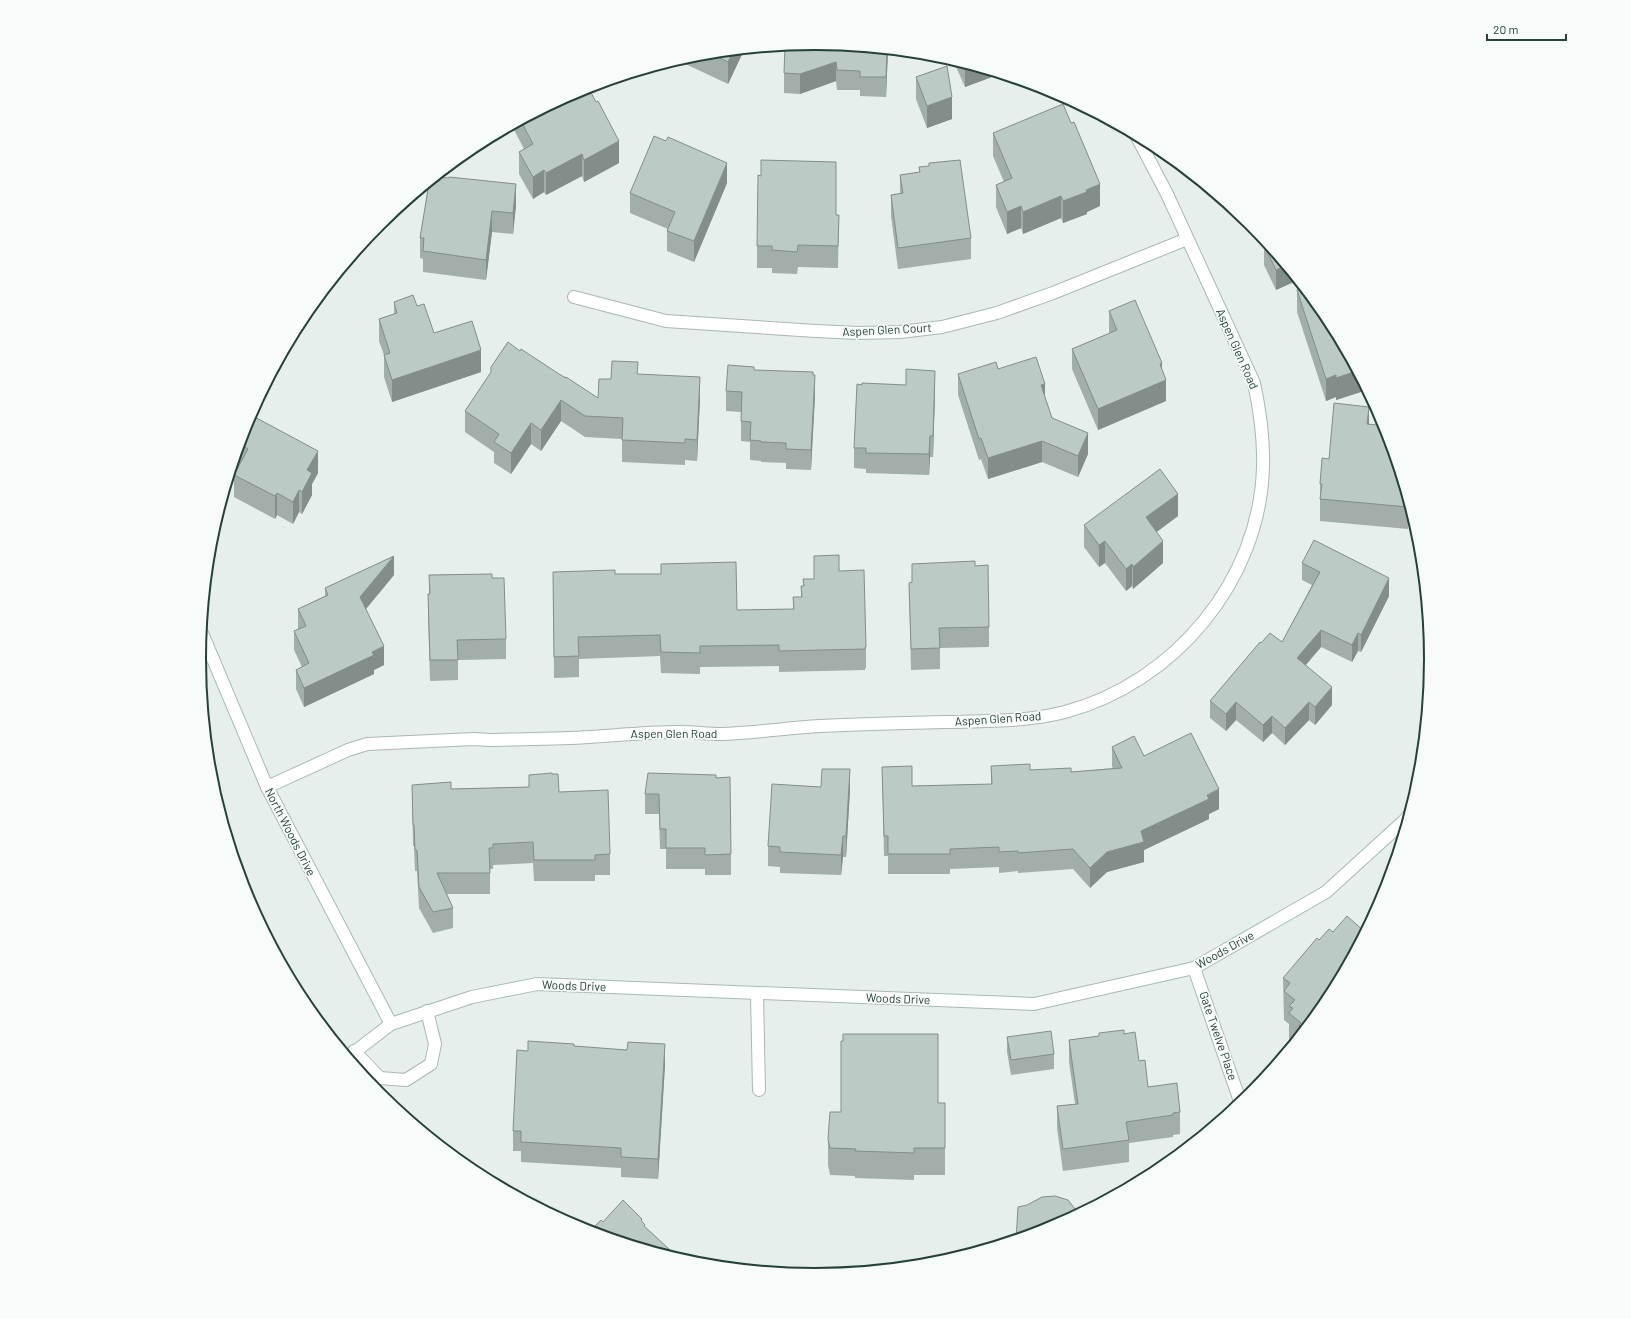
<svg xmlns="http://www.w3.org/2000/svg" width="1631" height="1319" font-family="Barlow,sans-serif">
	<style>
		.lines { fill: none; stroke-linecap: round; stroke-linejoin: round }
		.street-casing { stroke: #a8b8b2; stroke-width: 14 }
		.secondary-casing { stroke: #a4bbb3; stroke-width: 14 }
		.street { stroke: #fff; stroke-width: 12 }
		.secondary { stroke: #fff; stroke-width: 12 }
		.wall { fill: #a1aea9 }
		.shaded-wall { fill: #838d89 }
		.building { fill: #bbcac4; stroke: #838d89 }
		.labels { text-anchor: middle; stroke-width: 3.5; stroke-linejoin: round; paint-order: stroke }
		.street-label { font-size: 12px; fill: #24423a; stroke: #f7fbf9 }
		.rim { fill: none; stroke: #24423a; stroke-width: 2 }
	</style>
	<rect width="100%" height="100%" fill="#e6efeb"/>
	<g class="lines">
		<defs>
			<g id="street">
				<path d="M 574,297 L 666,321 L 816,331 L 858,333 L 900,332 L 942,327 L 997,313 L 1053,293 L 1187,239"/>
				<path d="M 267,787 L 348,750 L 367,744 L 474,739 L 490,740 C 523,739 557,739 590,737 C 620,735 650,732 680,732 C 694,732 707,734 720,734 C 754,733 787,728 820,726 C 862,724 904,723 946,722 C 986,721 1026,722 1065,712 C 1174,683 1260,581 1263,467 C 1264,438 1260,411 1254,383 L 1167,194 L 1136,135"/>
				<path d="M 1194,968 L 1241,1104"/>
				<path d="M 757,994 L 759,1090"/>
				<path d="M 354,1051 L 380,1078 L 406,1080 L 431,1064 L 435,1044 L 427,1011"/>
			</g>
			<g id="secondary">
				<path d="M 202,633 L 267,787 L 391,1024"/>
				<path d="M 348,1057 L 391,1024 L 472,997 L 537,984 L 1034,1004 L 1194,968 L 1326,892 L 1404,821 L 1410,814"/>
			</g>
		</defs>
		<!-- street casing -->
		<use href="#street" class="street-casing"/>
		<!-- secondary casing -->
		<use href="#secondary" class="secondary-casing"/>
		<!-- street -->
		<use href="#street" class="street"/>
		<!-- secondary -->
		<use href="#secondary" class="secondary"/>
	</g>
	<!-- wall -->
	<g class="wall">
		<path d="M 816,43 L 888,50 L 886,97 L 860,96 L 860,90 L 837,90 L 836,81 L 800,94 L 784,93 L 784,73 Z"/>
		<path d="M 744,50 L 728,84 L 677,60 L 695,55 Z"/>
		<path d="M 953,60 L 1000,74 L 965,87 Z"/>
		<path d="M 916,77 L 952,119 L 927,128 L 916,99 Z"/>
		<path d="M 580,90 L 619,163 L 584,182 L 582,176 L 546,195 L 544,192 L 533,199 L 519,174 L 519,152 L 524,149 L 512,126 Z"/>
		<path d="M 993,133 L 1100,206 L 1087,212 L 1087,214 L 1063,223 L 1061,218 L 1023,234 L 1021,228 L 1007,234 L 996,207 L 996,185 L 1004,182 L 993,156 Z"/>
		<path d="M 919,167 L 971,238 L 971,259 L 898,269 L 891,216 L 891,195 L 900,194 L 900,175 L 919,172 Z"/>
		<path d="M 429,183 L 516,205 L 513,234 L 492,232 L 486,280 L 423,272 L 423,259 L 420,258 L 420,238 Z"/>
		<path d="M 727,183 L 694,262 L 667,251 L 667,231 L 668,229 L 630,213 L 630,193 Z"/>
		<path d="M 836,215 L 839,215 L 838,268 L 798,267 L 797,274 L 772,273 L 772,268 L 757,268 L 757,246 Z"/>
		<path d="M 1264,245 L 1298,280 L 1276,290 L 1264,265 Z"/>
		<path d="M 1297,290 L 1367,390 L 1336,400 L 1336,397 L 1326,401 L 1297,312 Z"/>
		<path d="M 394,302 L 417,306 L 434,333 L 481,372 L 392,402 L 384,377 L 384,355 L 379,341 L 379,319 L 394,314 Z"/>
		<path d="M 1109,311 L 1162,369 L 1166,401 L 1098,430 L 1072,369 L 1072,349 L 1110,333 L 1109,332 Z"/>
		<path d="M 998,369 L 1045,397 L 1052,418 L 1088,454 L 1078,477 L 1042,462 L 988,479 L 981,459 L 979,460 L 958,395 L 958,374 Z"/>
		<path d="M 754,370 L 813,375 L 815,395 L 811,470 L 786,469 L 786,463 L 761,462 L 761,461 L 750,460 L 750,442 L 741,441 L 741,412 L 726,411 L 726,391 Z"/>
		<path d="M 559,374 L 598,398 L 638,374 L 700,398 L 697,461 L 685,460 L 685,465 L 622,462 L 622,439 L 585,437 L 561,421 L 541,451 L 531,444 L 511,474 L 494,463 L 494,452 L 465,432 L 465,411 Z"/>
		<path d="M 906,385 L 935,391 L 933,457 L 930,457 L 929,475 L 866,473 L 866,469 L 854,468 L 854,448 Z"/>
		<path d="M 246,423 L 318,473 L 312,484 L 312,495 L 302,514 L 299,512 L 293,524 L 277,515 L 275,519 L 234,497 L 234,475 L 239,466 L 234,463 Z"/>
		<path d="M 1369,424 L 1410,507 L 1408,529 L 1320,521 L 1320,484 L 1329,459 Z"/>
		<path d="M 1178,516 L 1156,532 L 1163,563 L 1133,589 L 1132,586 L 1126,591 L 1105,563 L 1099,567 L 1084,547 L 1084,525 Z"/>
		<path d="M 814,556 L 839,571 L 866,647 L 866,668 L 865,668 L 865,670 L 779,672 L 779,666 L 700,667 L 700,674 L 661,673 L 660,656 L 579,659 L 579,677 L 554,678 L 553,572 L 615,574 L 737,610 L 793,609 L 793,597 L 801,597 L 801,586 L 803,586 L 803,579 L 814,579 Z"/>
		<path d="M 1302,563 L 1389,596 L 1361,652 L 1358,651 L 1352,662 L 1321,647 L 1306,665 L 1332,705 L 1315,725 L 1309,720 L 1285,745 L 1272,733 L 1263,742 L 1236,720 L 1226,731 L 1210,718 L 1210,701 L 1261,643 L 1282,642 L 1312,585 L 1302,580 Z"/>
		<path d="M 912,564 L 975,566 L 989,627 L 989,647 L 940,648 L 940,669 L 911,670 L 909,583 L 912,582 Z"/>
		<path d="M 394,575 L 366,609 L 384,665 L 374,670 L 374,674 L 304,707 L 296,689 L 296,670 L 302,667 L 294,650 L 294,631 L 298,629 L 298,609 L 325,596 L 325,588 Z"/>
		<path d="M 429,575 L 492,578 L 506,639 L 506,659 L 458,660 L 458,680 L 430,681 L 428,614 L 428,594 L 429,594 Z"/>
		<path d="M 1112,747 L 1144,756 L 1219,809 L 1209,814 L 1209,819 L 1144,850 L 1144,862 L 1107,872 L 1090,888 L 1073,869 L 1018,873 L 1018,871 L 999,873 L 999,867 L 950,869 L 950,874 L 888,874 L 888,856 L 884,856 L 882,767 L 912,786 L 991,784 L 991,766 L 1030,770 L 1071,772 L 1113,768 L 1112,767 Z"/>
		<path d="M 552,774 L 559,792 L 610,854 L 610,875 L 595,875 L 595,881 L 534,881 L 533,863 L 493,865 L 493,869 L 490,869 L 490,894 L 447,894 L 453,908 L 453,928 L 433,933 L 419,908 L 417,871 L 415,871 L 414,846 L 413,846 L 412,785 L 451,789 L 529,787 L 529,775 Z"/>
		<path d="M 716,778 L 731,854 L 731,875 L 705,875 L 705,869 L 666,869 L 666,849 L 660,849 L 659,814 L 645,814 L 645,794 Z"/>
		<path d="M 850,790 L 846,857 L 843,857 L 841,875 L 780,873 L 780,867 L 768,866 L 768,846 Z"/>
		<path d="M 1283,978 L 1328,1002 L 1293,1045 L 1289,1041 L 1289,1024 L 1284,1020 Z"/>
		<path d="M 1099,1033 L 1124,1034 L 1139,1061 L 1148,1087 L 1180,1112 L 1180,1134 L 1173,1135 L 1173,1137 L 1129,1143 L 1129,1162 L 1063,1171 L 1057,1128 L 1057,1106 L 1075,1104 L 1069,1062 L 1069,1040 L 1099,1036 Z"/>
		<path d="M 938,1034 L 938,1103 L 945,1103 L 945,1175 L 914,1175 L 914,1180 L 855,1178 L 855,1176 L 830,1175 L 828,1165 L 828,1139 Z"/>
		<path d="M 1007,1037 L 1054,1054 L 1054,1069 L 1011,1075 L 1007,1052 Z"/>
		<path d="M 574,1046 L 665,1065 L 658,1179 L 621,1177 L 621,1168 L 521,1162 L 521,1151 L 513,1151 L 513,1131 Z"/>
	</g>
	<!-- shaded-wall -->
	<g class="shaded-wall">
		<path d="M 744,50 L 728,84 L 728,62 L 733,51 Z"/>
		<path d="M 887,50 L 888,50 L 886,97 L 886,77 Z"/>
		<path d="M 836,62 L 836,81 L 800,94 L 800,74 Z"/>
		<path d="M 968,65 L 1000,74 L 965,87 L 965,66 Z"/>
		<path d="M 952,97 L 952,119 L 927,128 L 927,106 Z"/>
		<path d="M 619,141 L 619,163 L 584,182 L 584,160 Z"/>
		<path d="M 582,154 L 582,176 L 546,195 L 546,173 Z"/>
		<path d="M 727,163 L 727,183 L 694,262 L 694,241 Z"/>
		<path d="M 544,170 L 544,192 L 533,199 L 533,177 Z"/>
		<path d="M 516,184 L 516,205 L 513,234 L 513,213 Z"/>
		<path d="M 1100,184 L 1100,206 L 1087,212 L 1087,214 L 1063,223 L 1063,201 L 1086,190 Z"/>
		<path d="M 1061,196 L 1061,218 L 1023,234 L 1023,212 Z"/>
		<path d="M 1021,206 L 1021,228 L 1007,234 L 1007,212 Z"/>
		<path d="M 492,211 L 492,232 L 486,280 L 486,260 Z"/>
		<path d="M 1286,265 L 1298,280 L 1276,290 L 1276,270 Z"/>
		<path d="M 481,350 L 481,372 L 392,402 L 392,380 Z"/>
		<path d="M 1162,363 L 1162,382 L 1166,380 L 1166,401 L 1098,430 L 1098,409 Z"/>
		<path d="M 935,371 L 935,391 L 933,457 L 933,436 Z"/>
		<path d="M 1357,371 L 1367,390 L 1336,400 L 1336,397 L 1326,401 L 1326,379 L 1336,375 Z"/>
		<path d="M 815,375 L 815,395 L 811,470 L 811,450 Z"/>
		<path d="M 700,377 L 700,398 L 697,461 L 697,440 Z"/>
		<path d="M 1045,384 L 1045,405 L 1041,385 Z"/>
		<path d="M 561,400 L 561,421 L 541,451 L 541,430 Z"/>
		<path d="M 1369,407 L 1369,429 L 1367,424 Z"/>
		<path d="M 531,423 L 531,444 L 511,474 L 511,453 Z"/>
		<path d="M 1088,433 L 1088,454 L 1078,477 L 1078,456 Z"/>
		<path d="M 930,436 L 930,457 L 929,475 L 929,454 Z"/>
		<path d="M 1042,441 L 1042,462 L 988,479 L 988,458 Z"/>
		<path d="M 318,451 L 318,473 L 312,484 L 312,495 L 302,514 L 302,492 L 307,470 Z"/>
		<path d="M 299,490 L 299,512 L 293,524 L 293,502 Z"/>
		<path d="M 277,493 L 277,515 L 275,519 L 275,496 Z"/>
		<path d="M 1178,494 L 1178,516 L 1146,540 L 1146,517 Z"/>
		<path d="M 1409,502 L 1410,507 L 1408,529 L 1408,507 Z"/>
		<path d="M 1105,541 L 1105,563 L 1099,567 L 1099,545 Z"/>
		<path d="M 1163,541 L 1163,563 L 1133,589 L 1133,567 Z"/>
		<path d="M 394,556 L 394,575 L 360,616 L 360,597 Z"/>
		<path d="M 1132,564 L 1132,586 L 1126,591 L 1126,569 Z"/>
		<path d="M 1389,578 L 1389,596 L 1361,652 L 1361,635 Z"/>
		<path d="M 1321,630 L 1321,647 L 1297,675 L 1297,658 Z"/>
		<path d="M 1358,633 L 1358,651 L 1352,662 L 1352,645 Z"/>
		<path d="M 384,646 L 384,665 L 374,670 L 374,674 L 304,707 L 304,688 Z"/>
		<path d="M 1332,687 L 1332,705 L 1315,725 L 1315,707 Z"/>
		<path d="M 1236,702 L 1236,720 L 1226,731 L 1226,714 Z"/>
		<path d="M 1309,702 L 1309,720 L 1285,745 L 1285,728 Z"/>
		<path d="M 1272,716 L 1272,733 L 1263,742 L 1263,725 Z"/>
		<path d="M 850,769 L 850,790 L 846,857 L 846,836 Z"/>
		<path d="M 1219,789 L 1219,809 L 1209,814 L 1209,819 L 1144,850 L 1144,862 L 1107,872 L 1090,888 L 1090,868 L 1107,852 L 1141,831 Z"/>
		<path d="M 843,836 L 843,857 L 841,875 L 841,855 Z"/>
		<path d="M 665,1044 L 665,1065 L 658,1179 L 658,1159 Z"/>
	</g>
	<!-- building -->
	<g class="building">
		<path d="M 816,43 L 887,50 L 886,77 L 860,77 L 860,71 L 837,70 L 836,62 L 800,74 L 784,73 L 785,46 Z"/>
		<path d="M 733,51 L 728,62 L 709,53 Z"/>
		<path d="M 963,63 L 968,65 L 965,66 Z"/>
		<path d="M 947,66 L 952,97 L 927,106 L 916,77 Z"/>
		<path d="M 588,87 L 596,102 L 598,101 L 619,141 L 584,160 L 582,154 L 546,173 L 544,170 L 533,177 L 519,152 L 533,144 L 521,121 L 580,90 Z"/>
		<path d="M 1063,104 L 1071,123 L 1074,122 L 1100,184 L 1086,190 L 1087,192 L 1063,201 L 1061,196 L 1023,212 L 1021,206 L 1007,212 L 996,185 L 1012,178 L 993,133 Z"/>
		<path d="M 654,136 L 666,141 L 668,137 L 727,163 L 694,241 L 667,231 L 675,212 L 630,193 Z"/>
		<path d="M 761,160 L 836,162 L 836,215 L 839,215 L 838,246 L 798,245 L 797,252 L 772,250 L 772,246 L 757,246 L 758,175 L 761,176 Z"/>
		<path d="M 960,160 L 971,238 L 898,248 L 891,195 L 903,193 L 900,175 L 920,172 L 919,167 L 929,166 L 929,163 Z"/>
		<path d="M 437,177 L 449,178 L 449,177 L 516,184 L 513,213 L 492,211 L 486,260 L 423,251 L 424,238 L 420,238 L 429,183 Z"/>
		<path d="M 1267,243 L 1286,265 L 1276,270 L 1264,245 Z"/>
		<path d="M 1304,288 L 1328,317 L 1357,371 L 1336,378 L 1336,375 L 1326,379 L 1297,290 Z"/>
		<path d="M 413,295 L 417,306 L 424,304 L 434,333 L 472,321 L 481,350 L 392,380 L 384,355 L 390,353 L 379,319 L 397,313 L 394,302 Z"/>
		<path d="M 1135,300 L 1162,363 L 1160,364 L 1166,380 L 1098,409 L 1072,349 L 1117,330 L 1109,311 Z"/>
		<path d="M 508,342 L 520,351 L 521,349 L 559,374 L 566,378 L 566,377 L 598,398 L 599,379 L 611,379 L 612,361 L 638,362 L 637,374 L 700,377 L 697,440 L 685,439 L 685,443 L 622,440 L 623,418 L 585,416 L 561,400 L 541,430 L 531,423 L 511,453 L 494,442 L 499,434 L 465,411 L 491,372 L 491,367 Z"/>
		<path d="M 1036,357 L 1045,384 L 1041,385 L 1052,418 L 1088,433 L 1078,456 L 1042,441 L 988,458 L 981,438 L 979,439 L 958,374 L 996,362 L 998,369 Z"/>
		<path d="M 728,365 L 754,367 L 754,370 L 813,372 L 813,375 L 815,375 L 811,450 L 786,449 L 786,443 L 761,442 L 761,441 L 750,440 L 751,422 L 741,421 L 742,392 L 726,391 Z"/>
		<path d="M 906,369 L 935,371 L 933,436 L 930,436 L 929,454 L 866,453 L 866,448 L 854,448 L 857,384 L 862,385 L 862,383 L 906,385 Z"/>
		<path d="M 1334,403 L 1369,407 L 1367,424 L 1386,426 L 1409,502 L 1408,507 L 1320,499 L 1322,484 L 1320,484 L 1322,458 L 1329,459 Z"/>
		<path d="M 251,415 L 318,451 L 307,470 L 312,473 L 302,492 L 299,490 L 293,502 L 277,493 L 275,496 L 234,475 L 248,449 L 240,444 L 246,423 Z"/>
		<path d="M 1160,469 L 1178,494 L 1146,517 L 1163,541 L 1133,567 L 1132,564 L 1126,569 L 1105,541 L 1099,545 L 1084,525 Z"/>
		<path d="M 1314,540 L 1389,578 L 1361,635 L 1358,633 L 1352,645 L 1321,630 L 1297,658 L 1332,687 L 1315,707 L 1309,702 L 1285,728 L 1272,716 L 1263,725 L 1236,702 L 1226,714 L 1210,701 L 1260,642 L 1261,643 L 1270,633 L 1282,642 L 1320,572 L 1302,563 Z"/>
		<path d="M 839,555 L 839,571 L 864,570 L 866,647 L 865,647 L 865,649 L 779,651 L 779,645 L 700,646 L 700,653 L 661,652 L 660,635 L 578,637 L 579,656 L 554,657 L 553,572 L 615,570 L 615,574 L 661,574 L 661,564 L 736,562 L 737,610 L 794,609 L 793,597 L 802,597 L 801,586 L 804,586 L 803,579 L 814,579 L 814,556 Z"/>
		<path d="M 394,556 L 360,597 L 384,646 L 372,652 L 374,655 L 304,688 L 296,670 L 309,663 L 294,631 L 306,626 L 298,609 L 328,595 L 325,588 Z"/>
		<path d="M 975,561 L 975,566 L 988,565 L 989,627 L 939,628 L 940,648 L 911,649 L 909,583 L 912,582 L 912,564 Z"/>
		<path d="M 492,574 L 492,578 L 504,578 L 506,639 L 457,640 L 458,660 L 430,660 L 428,594 L 430,594 L 429,575 Z"/>
		<path d="M 1191,733 L 1219,789 L 1207,795 L 1209,799 L 1141,831 L 1144,842 L 1107,852 L 1090,868 L 1073,849 L 1018,853 L 1018,851 L 999,852 L 999,847 L 950,849 L 950,854 L 888,854 L 888,836 L 884,836 L 882,767 L 912,766 L 912,786 L 992,784 L 991,766 L 1030,764 L 1030,770 L 1071,768 L 1071,772 L 1122,768 L 1112,747 L 1134,736 L 1144,756 Z"/>
		<path d="M 822,769 L 850,769 L 846,836 L 843,836 L 841,855 L 780,852 L 780,847 L 768,846 L 772,784 L 821,787 Z"/>
		<path d="M 552,773 L 552,774 L 558,774 L 559,792 L 608,790 L 610,854 L 595,855 L 595,860 L 534,860 L 533,842 L 493,844 L 493,848 L 489,848 L 490,873 L 437,873 L 453,908 L 433,912 L 419,887 L 417,850 L 415,850 L 414,825 L 413,825 L 412,785 L 451,782 L 451,789 L 529,787 L 529,775 Z"/>
		<path d="M 648,773 L 716,775 L 716,778 L 730,777 L 731,854 L 705,855 L 705,848 L 666,848 L 666,829 L 660,829 L 659,794 L 645,794 Z"/>
		<path d="M 1347,916 L 1365,932 L 1328,1002 L 1305,1030 L 1299,1025 L 1301,1023 L 1289,1013 L 1293,1008 L 1289,1006 L 1295,1000 L 1284,991 L 1290,983 L 1283,978 L 1317,938 L 1319,940 L 1329,929 L 1333,932 Z"/>
		<path d="M 1124,1030 L 1124,1034 L 1135,1032 L 1139,1061 L 1145,1060 L 1148,1087 L 1177,1083 L 1180,1112 L 1173,1113 L 1173,1115 L 1126,1122 L 1129,1140 L 1063,1149 L 1057,1106 L 1078,1104 L 1069,1040 L 1099,1036 L 1099,1033 Z"/>
		<path d="M 1051,1031 L 1054,1054 L 1011,1060 L 1007,1037 Z"/>
		<path d="M 843,1034 L 938,1034 L 938,1103 L 945,1103 L 945,1148 L 914,1148 L 914,1153 L 855,1151 L 856,1149 L 830,1148 L 828,1139 L 830,1112 L 841,1112 L 841,1041 L 843,1041 Z"/>
		<path d="M 528,1041 L 574,1044 L 574,1046 L 627,1050 L 628,1042 L 665,1044 L 658,1159 L 621,1157 L 621,1148 L 521,1142 L 521,1131 L 513,1131 L 517,1050 L 528,1051 Z"/>
		<path d="M 1055,1196 L 1068,1200 L 1079,1214 L 1051,1229 L 1016,1240 L 1018,1207 L 1027,1205 L 1042,1197 Z"/>
		<path d="M 623,1200 L 642,1219 L 641,1220 L 645,1225 L 644,1226 L 681,1260 L 589,1232 L 601,1220 L 603,1222 Z"/>
	</g>
	<g class="labels">
		<!-- street labels -->
		<g class="street-label">
			<text transform="translate(887 330) rotate(-3)" y="4">Aspen Glen Court</text>
			<text transform="translate(1237 349) rotate(66)" y="4">Aspen Glen Road</text>
			<text transform="translate(998 719) rotate(-4)" y="4">Aspen Glen Road</text>
			<text x="674" y="738">Aspen Glen Road</text>
			<text transform="translate(290 832) rotate(63)" y="4">North Woods Drive</text>
			<text transform="translate(1225 950) rotate(-29)" y="4">Woods Drive</text>
			<text transform="translate(574 986) rotate(2)" y="4">Woods Drive</text>
			<text transform="translate(898 999) rotate(2)" y="4">Woods Drive</text>
			<text transform="translate(1218 1036) rotate(71)" y="4">Gate Twelve Place</text>
		</g>
	</g>
	<!-- crop -->
	<path d="M0 0H1631V1319H0ZM206 659a609 609 0 1 1 1218 0a609 609 0 1 1-1218 0Z" fill="#f7fbf9" fill-rule="evenodd"/>
	<path class="rim" d="M206 659a609 609 0 1 1 1218 0a609 609 0 1 1-1218 0Z"/>
	<!-- scale -->
	<path d="M1487 34v6h79v-6" fill="none" stroke="#24423a" stroke-width="2"/>
	<text x="1493" y="34" font-size="12" fill="#24423a" stroke="#f7fbf9" stroke-width="3" paint-order="stroke">20 m</text>
</svg>
